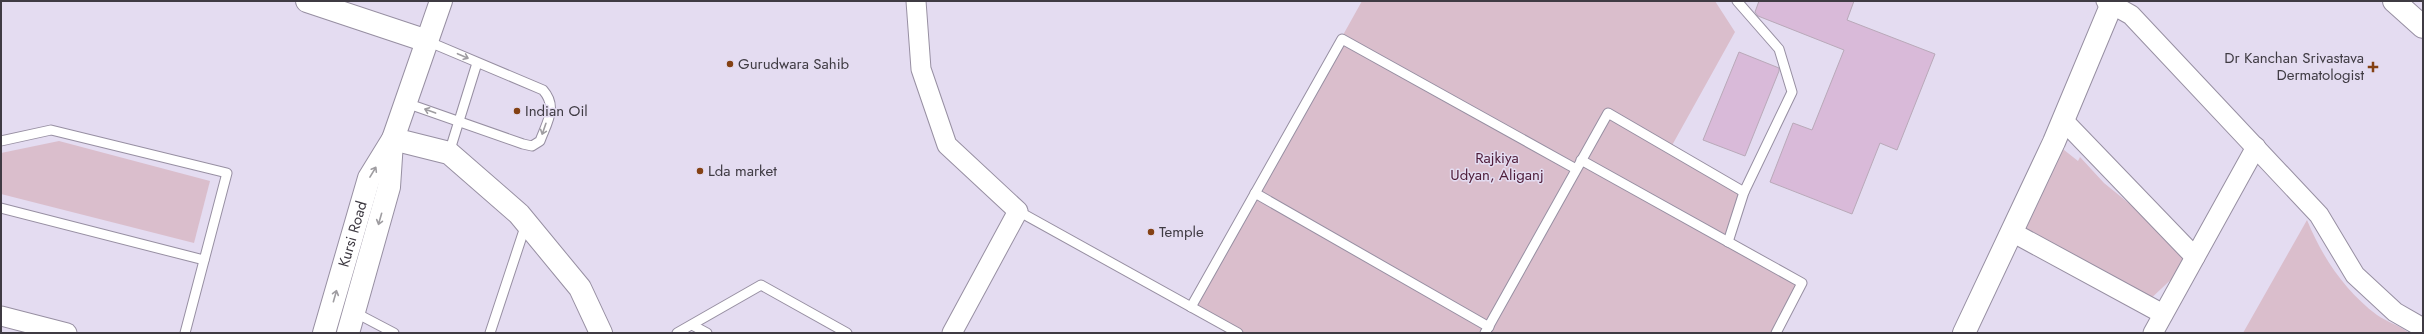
<svg xmlns="http://www.w3.org/2000/svg" width="2424" height="334" font-family="Jost,sans-serif">
	<style>
		.green { fill: #dabecc }
		.building { fill: #d9bad9; stroke: #b9a9b9 }
		.lines { fill: none; stroke-linecap: round; stroke-linejoin: round }
		.service-casing { stroke: #978fa2; stroke-width: 11 }
		.minor-casing { stroke: #978fa2; stroke-width: 21 }
		.tertiary-casing { stroke: #978fa2; stroke-width: 24 }
		.secondary-casing { stroke: #978fa2; stroke-width: 24 }
		.service { stroke: #fff; stroke-width: 9 }
		.minor { stroke: #fff; stroke-width: 19 }
		.tertiary { stroke: #fff; stroke-width: 22 }
		.secondary { stroke: #fff; stroke-width: 22 }
		.oneway { stroke: #9f9da1 }
		.poi-dot { fill: #844114; stroke: #e4dcf1; stroke-width: 1.5 }
		.labels { text-anchor: middle; stroke-width: 3; stroke-linejoin: round; paint-order: stroke }
		.poi-label { font-size: 15px; fill: #3f3b43; stroke: #e4dcf1; text-anchor: start }
		.park-label { font-size: 15px; fill: #4e1c39; stroke: #e4dcf1 }
		.street-label { font-size: 15px; fill: #3f3b43; stroke: #e4dcf1 }
	</style>
	<rect width="100%" height="100%" fill="#e4dcf1"/>
	<!-- green -->
	<g class="green">
		<path d="M 1362,1 L 1715,1 L 1735,32 L 1670,149 L 1744,192 L 1728,242 L 1802,283 L 1776,333 L 1238,333 L 1191,307 Z"/>
		<path d="M 59,141 L 210,181 L 194,243 L 1,194 L 1,153 Z"/>
		<path d="M 2054,142 L 2078,161 L 2080,157 L 2104,183 L 2195,257 L 2145,304 L 2012,232 Z"/>
		<path d="M 2307,220 C 2322,257 2345,291 2377,315 C 2387,322 2401,326 2409,333 L 2243,333 Z"/>
	</g>
	<!-- building -->
	<g class="building">
		<path d="M 1759,1 L 1854,1 L 1847,20 L 1935,54 L 1897,150 L 1880,143 L 1852,214 L 1770,182 L 1793,123 L 1812,130 L 1844,50 L 1758,16 L 1755,12 Z"/>
		<path d="M 1739,52 L 1779,68 L 1779,71 L 1745,156 L 1703,140 Z"/>
	</g>
	<g class="lines">
		<defs>
			<g id="service">
				<path d="M 406,103 L 523,144 L 532,146 L 540,141 C 547,122 558,107 543,90 L 427,41"/>
				<path d="M 1,141 L 51,130 L 227,173 L 185,333"/>
				<path d="M 449,153 L 477,63"/>
				<path d="M 1581,160 L 1802,283 L 1776,333"/>
				<path d="M 1255,193 L 1489,327"/>
				<path d="M 1,208 L 204,260"/>
				<path d="M 1018,211 L 1238,333"/>
				<path d="M 1728,242 L 1744,192 L 1792,92 L 1779,49 L 1737,1"/>
				<path d="M 1191,307 L 1342,39 L 1576,169"/>
				<path d="M 354,312 L 394,333"/>
				<path d="M 692,325 L 707,333"/>
				<path d="M 490,333 L 526,224"/>
				<path d="M 677,333 L 761,285 L 847,333"/>
				<path d="M 1485,333 L 1608,113 L 1744,192"/>
			</g>
			<g id="minor">
				<path d="M 916,1 L 921,69 L 947,145 L 1018,211 L 952,333"/>
				<path d="M 2106,1 L 2131,15 L 2319,215 L 2355,275 L 2395,312 L 2423,328"/>
				<path d="M 2063,120 L 2195,257"/>
				<path d="M 2012,232 L 2163,314"/>
				<path d="M 1,316 L 67,333"/>
				<path d="M 2153,333 L 2256,147"/>
			</g>
			<g id="tertiary">
				<path d="M 307,1 L 427,41"/>
				<path d="M 2394,1 L 2423,27"/>
				<path d="M 393,139 L 449,153 L 519,214 L 580,288 L 601,333"/>
				<path d="M 1964,333 L 2054,142 L 2113,1"/>
			</g>
			<g id="secondary">
				<path id="s1" d="M 324,333 L 369,178 L 393,139 L 441,1"/>
				<path d="M 348,333 L 389,187 L 392,142"/>
			</g>
		</defs>
		<!-- service casing -->
		<use href="#service" class="service-casing"/>
		<!-- minor casing -->
		<use href="#minor" class="minor-casing"/>
		<!-- tertiary casing -->
		<use href="#tertiary" class="tertiary-casing"/>
		<!-- secondary casing -->
		<use href="#secondary" class="secondary-casing"/>
		<!-- service -->
		<use href="#service" class="service"/>
		<!-- minor -->
		<use href="#minor" class="minor"/>
		<!-- tertiary -->
		<use href="#tertiary" class="tertiary"/>
		<!-- secondary -->
		<use href="#secondary" class="secondary"/>
	</g>
	<!-- one-way arrows -->
	<defs><path id="oneway-shaft" d="M-6 0H5M1.5-3L5.5 0L1.5 3" fill="none" stroke-width="1.6" stroke-linecap="round" stroke-linejoin="round"/></defs>
	<g class="oneway">
		<use href="#oneway-shaft" transform="translate(463 56) rotate(23)"/>
		<use href="#oneway-shaft" transform="translate(430 111) rotate(-160)"/>
		<use href="#oneway-shaft" transform="translate(544 129) rotate(109)"/>
		<use href="#oneway-shaft" transform="translate(373 172) rotate(-59)"/>
		<use href="#oneway-shaft" transform="translate(380 219) rotate(106)"/>
		<use href="#oneway-shaft" transform="translate(335 296) rotate(-74)"/>
	</g>
	<!-- markers -->
	<g class="poi-dot">
		<circle cx="730" cy="64" r="4"/>
		<path d="M2371 61h4v4h4v4h-4v4h-4v-4h-4v-4h4z"/>
		<circle cx="517" cy="111" r="4"/>
		<circle cx="700" cy="171" r="4"/>
		<circle cx="1151" cy="232" r="4"/>
	</g>
	<g class="labels">
		<!-- poi labels -->
		<g class="poi-label">
			<text x="2364" y="63" text-anchor="end">Dr Kanchan Srivastava<tspan x="2364" dy="17">Dermatologist</tspan></text>
			<text x="738" y="69">Gurudwara Sahib</text>
			<text x="525" y="116">Indian Oil</text>
			<text x="708" y="176">Lda market</text>
			<text x="1159" y="237">Temple</text>
		</g>
		<!-- park labels -->
		<g class="park-label">
			<text x="1497" y="163">Rajkiya<tspan x="1497" dy="17">Udyan, Aliganj</tspan></text>
		</g>
		<!-- street labels -->
		<g class="street-label">
			<text dy="5" stroke="none"><textPath href="#s1" startOffset="103">Kursi Road</textPath></text>
		</g>
	</g>
	<!-- border -->
	<rect width="2424" height="334" fill="none" stroke="#3f3b43" stroke-width="4"/>
</svg>
